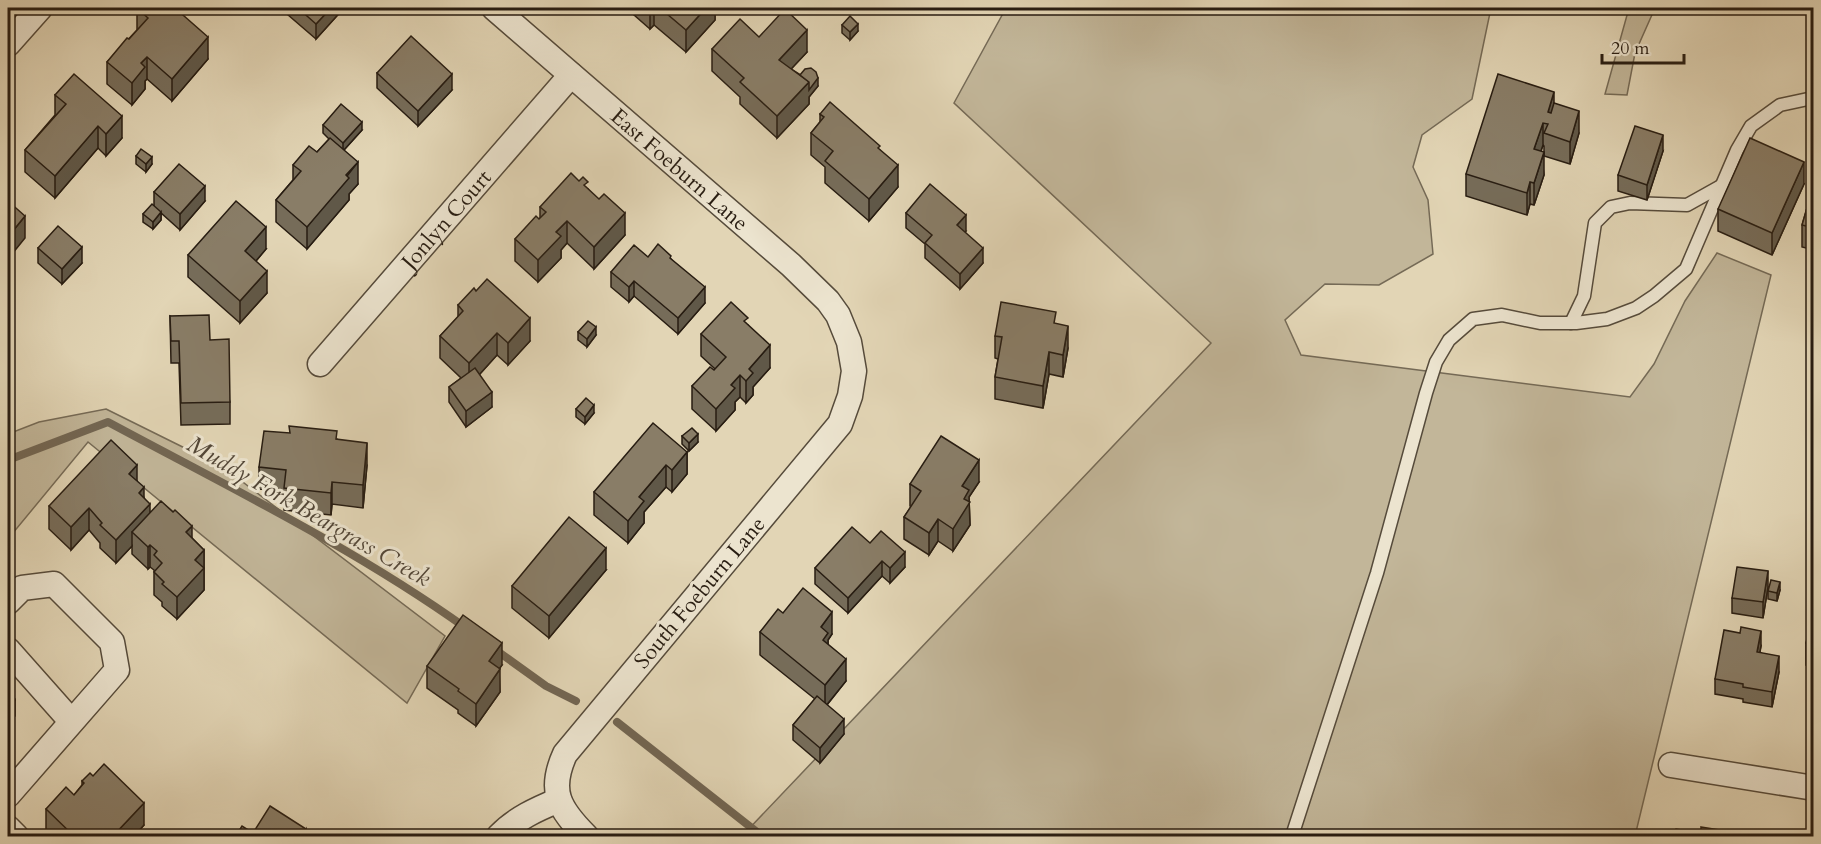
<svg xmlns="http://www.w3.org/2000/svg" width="1821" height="844" font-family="Cardo,serif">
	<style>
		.green { fill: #c2b699; stroke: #756a56; stroke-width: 1.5 }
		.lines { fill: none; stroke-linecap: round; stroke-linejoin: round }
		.stream { stroke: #726653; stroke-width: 8 }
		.service-casing { stroke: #564b3b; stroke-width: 15 }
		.minor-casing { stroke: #564b3b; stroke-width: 27 }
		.service { stroke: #ece4cf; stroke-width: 12 }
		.minor { stroke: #ece4cf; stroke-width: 24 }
		.wall { fill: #766c59; stroke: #281d12; stroke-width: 1.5 }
		.shaded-wall { fill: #605848; stroke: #281d12; stroke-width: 1.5 }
		.building { fill: #897d67; stroke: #281d12; stroke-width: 1.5 }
		.labels { text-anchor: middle; stroke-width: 6; stroke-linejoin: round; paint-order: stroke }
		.street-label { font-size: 22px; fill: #281d12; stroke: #ece4cf }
		.water-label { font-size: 24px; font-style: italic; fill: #534738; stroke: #ece4cf }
	</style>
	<rect width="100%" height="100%" fill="#e2d5b5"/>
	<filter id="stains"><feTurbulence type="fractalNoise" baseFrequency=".00333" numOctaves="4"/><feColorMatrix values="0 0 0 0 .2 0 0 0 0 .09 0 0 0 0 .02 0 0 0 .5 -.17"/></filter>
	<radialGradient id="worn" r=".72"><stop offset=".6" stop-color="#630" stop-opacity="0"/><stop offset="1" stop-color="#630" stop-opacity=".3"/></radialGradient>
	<!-- green -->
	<g class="green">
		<path d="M 1006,8 L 1491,8 L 1472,99 L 1422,135 L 1413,167 L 1428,200 L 1433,254 L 1379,285 L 1325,284 L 1285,320 L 1301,355 L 1630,397 L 1654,364 L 1685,301 L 1717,253 L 1771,275 L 1635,836 L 742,836 L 1211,343 L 954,103 Z"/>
		<path d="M 1629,8 L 1655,8 L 1635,53 L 1627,95 L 1605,94 Z"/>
		<path d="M 106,409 L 223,467 L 445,636 L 407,703 L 88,442 L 8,539 L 8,434 L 39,422 Z"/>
	</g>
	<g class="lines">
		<!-- stream -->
		<g class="stream">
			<path d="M 8,460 L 108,422 C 229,487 354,548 466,628"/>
			<path d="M 493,648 L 546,686 L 576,701"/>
			<path d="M 617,722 L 762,836"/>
		</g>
		<defs>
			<g id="service">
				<path d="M 1571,323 L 1584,296 L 1595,223 L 1611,207 L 1630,203 L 1687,205 L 1721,186"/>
				<path d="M 1292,836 L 1377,573 L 1426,393 L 1436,362 L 1449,340 L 1473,319 L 1502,315 L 1540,323 L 1576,323 L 1607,319 L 1636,308 L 1654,296 L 1686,269 L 1737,150 L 1751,126 L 1780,105 L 1808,99 L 1814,100"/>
			</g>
			<g id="minor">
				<path id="s1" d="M 494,8 L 791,265 L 828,301 L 838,315 L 849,342 L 854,371 L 850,396 L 840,424 L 565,754 C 548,791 559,809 586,836"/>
				<path d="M 8,44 L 40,8"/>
				<path id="s2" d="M 320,364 L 571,75"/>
				<path d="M 8,602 L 22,588 L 54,584 L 112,642 L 117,670 L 8,795"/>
				<path d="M 8,650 L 71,721"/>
				<path d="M 1671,765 L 1814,788"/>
				<path d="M 8,828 L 16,836"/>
				<path d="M 499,836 C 515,819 537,809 559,800"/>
			</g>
		</defs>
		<!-- service casing -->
		<use href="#service" class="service-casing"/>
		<!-- minor casing -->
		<use href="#minor" class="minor-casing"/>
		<!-- service -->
		<use href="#service" class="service"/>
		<!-- minor -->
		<use href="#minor" class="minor"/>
	</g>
	<!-- wall -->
	<g class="wall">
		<path d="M 137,8 L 179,8 L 179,11 L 208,59 L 172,101 L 147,79 L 145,81 L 145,89 L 132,105 L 107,84 L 107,62 L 137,30 Z"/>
		<path d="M 280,8 L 344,8 L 316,39 Z"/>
		<path d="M 626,8 L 715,8 L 715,20 L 686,52 L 654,25 L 650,29 Z"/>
		<path d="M 842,25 L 858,31 L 850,40 L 842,33 Z"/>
		<path d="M 759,37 L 807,52 L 791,69 L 818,86 L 809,97 L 809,104 L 777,138 L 740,104 L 740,97 L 712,71 L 712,49 Z"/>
		<path d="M 377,73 L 452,90 L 418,126 L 377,88 Z"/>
		<path d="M 55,95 L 122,138 L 106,156 L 98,148 L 55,198 L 25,172 L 25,150 L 55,115 Z"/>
		<path d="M 1554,104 L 1579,133 L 1570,164 L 1544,156 L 1544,146 L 1543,145 L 1541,151 L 1544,175 L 1534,205 L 1530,204 L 1527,215 L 1466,196 L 1466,174 Z"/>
		<path d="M 820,114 L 880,150 L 898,187 L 869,221 L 825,183 L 825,167 L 811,155 L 811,133 L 820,122 Z"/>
		<path d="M 323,125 L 362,130 L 344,150 L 358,184 L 349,194 L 349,200 L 307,249 L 276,222 L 276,200 L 293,180 L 293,165 L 317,152 L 329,139 L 323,133 Z"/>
		<path d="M 1663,151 L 1647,200 L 1618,191 L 1618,175 Z"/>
		<path d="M 136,156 L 152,164 L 146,172 L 136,164 Z"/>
		<path d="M 1804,184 L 1772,255 L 1718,231 L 1718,209 Z"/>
		<path d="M 1814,184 L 1814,250 L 1802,247 L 1802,225 Z"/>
		<path d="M 588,189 L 625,235 L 594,269 L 567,243 L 561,250 L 561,258 L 538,282 L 515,261 L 515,239 L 540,219 L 540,207 Z"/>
		<path d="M 154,192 L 205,201 L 180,230 L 161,213 L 161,220 L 153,229 L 143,222 L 143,214 L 154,207 Z"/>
		<path d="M 906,213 L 966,231 L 965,232 L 983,263 L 960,289 L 925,258 L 925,244 L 906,228 Z"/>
		<path d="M 38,248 L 82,263 L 62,284 L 38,263 Z"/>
		<path d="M 266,249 L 256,261 L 267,293 L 240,323 L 188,277 L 188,255 Z"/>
		<path d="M 648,257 L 671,259 L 705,303 L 678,334 L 634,296 L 629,302 L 611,287 L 611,272 Z"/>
		<path d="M 458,305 L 530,341 L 508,365 L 497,355 L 479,375 L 492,407 L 466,427 L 449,402 L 449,387 L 461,378 L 440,358 L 440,336 L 458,317 Z"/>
		<path d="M 170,316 L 210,340 L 230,402 L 230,424 L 181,425 L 179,363 L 171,363 Z"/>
		<path d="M 1056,324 L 1068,348 L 1063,377 L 1049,374 L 1043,408 L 995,399 L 995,377 L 998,359 L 995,358 L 995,336 Z"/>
		<path d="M 748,325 L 770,368 L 753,387 L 753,395 L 746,403 L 740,397 L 735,402 L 735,410 L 716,431 L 692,409 L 692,386 L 715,369 L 701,356 L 701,334 Z"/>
		<path d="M 578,332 L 596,335 L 587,347 L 578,340 Z"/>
		<path d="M 576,409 L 594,413 L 585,424 L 576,417 Z"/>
		<path d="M 682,436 L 698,442 L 689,451 L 682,444 Z"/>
		<path d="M 337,439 L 367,465 L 363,508 L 332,504 L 331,515 L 284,510 L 284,491 L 259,489 L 259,467 Z"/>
		<path d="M 687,452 L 687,474 L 672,492 L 666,487 L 644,512 L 644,523 L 628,543 L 594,515 L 594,492 Z"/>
		<path d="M 137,481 L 150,512 L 192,538 L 204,550 L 204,590 L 177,619 L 162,606 L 162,602 L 154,595 L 154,570 L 150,567 L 148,569 L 132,554 L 132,546 L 116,563 L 100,548 L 100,543 L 89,530 L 71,550 L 49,529 L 49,506 Z"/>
		<path d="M 979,482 L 969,497 L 970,525 L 953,551 L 938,541 L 929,555 L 904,539 L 904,517 L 911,507 L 910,506 L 910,484 Z"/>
		<path d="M 870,543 L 905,567 L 890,583 L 882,576 L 848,613 L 815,584 L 815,568 Z"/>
		<path d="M 606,570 L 549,638 L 512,608 L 512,586 Z"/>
		<path d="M 1768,587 L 1763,618 L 1732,613 L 1732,598 Z"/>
		<path d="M 1780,590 L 1777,601 L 1768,599 L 1768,591 Z"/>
		<path d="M 783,613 L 832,634 L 828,640 L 828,645 L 846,681 L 827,705 L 844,734 L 820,763 L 793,740 L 793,725 L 815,699 L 760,655 L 760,632 Z"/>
		<path d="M 1814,618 L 1814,666 L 1806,665 L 1806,643 Z"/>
		<path d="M 1761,646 L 1760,652 L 1779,672 L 1772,707 L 1743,702 L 1743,699 L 1715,694 L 1715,679 Z"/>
		<path d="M 502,665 L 499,669 L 500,692 L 476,726 L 458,713 L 458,710 L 427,688 L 427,666 Z"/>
		<path d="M 1814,669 L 1814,712 L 1810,712 L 1810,690 Z"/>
		<path d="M 82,781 L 144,825 L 133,837 L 51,837 L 46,832 L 46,809 L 74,795 L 82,785 Z"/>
	</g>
	<!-- shaded-wall -->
	<g class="shaded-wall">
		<path d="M 331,8 L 344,8 L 316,39 L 316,24 Z"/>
		<path d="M 650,8 L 654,8 L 654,25 L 650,29 Z"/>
		<path d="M 706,8 L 715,8 L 715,20 L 686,52 L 686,30 Z"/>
		<path d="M 858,24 L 858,31 L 850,40 L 850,32 Z"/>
		<path d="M 807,30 L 807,52 L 779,82 L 779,60 Z"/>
		<path d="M 208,37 L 208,59 L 172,101 L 172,79 Z"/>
		<path d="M 147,57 L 147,79 L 145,81 L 145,89 L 132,105 L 132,83 L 141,63 Z"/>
		<path d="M 452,74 L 452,90 L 418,126 L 418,111 Z"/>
		<path d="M 818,78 L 818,86 L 809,97 L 809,104 L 777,138 L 777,116 L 809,82 Z"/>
		<path d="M 1554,92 L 1554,115 L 1548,112 Z"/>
		<path d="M 1579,111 L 1579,133 L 1570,164 L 1570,142 Z"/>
		<path d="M 122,116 L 122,138 L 106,156 L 106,134 Z"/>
		<path d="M 362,122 L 362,130 L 343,151 L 343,143 Z"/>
		<path d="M 1543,123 L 1543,145 L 1534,171 L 1534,149 Z"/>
		<path d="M 98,126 L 98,148 L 55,198 L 55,176 Z"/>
		<path d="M 1663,135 L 1663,151 L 1647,200 L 1647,185 Z"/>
		<path d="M 1544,152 L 1544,175 L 1534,205 L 1534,183 Z"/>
		<path d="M 152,157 L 152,164 L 146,172 L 146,164 Z"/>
		<path d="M 358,162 L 358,184 L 349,194 L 349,200 L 307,249 L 307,227 Z"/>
		<path d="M 1804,162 L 1804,184 L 1772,255 L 1772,233 Z"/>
		<path d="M 898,165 L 898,187 L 869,221 L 869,199 Z"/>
		<path d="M 1530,182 L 1530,204 L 1527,215 L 1527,193 Z"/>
		<path d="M 205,186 L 205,201 L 180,230 L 180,214 Z"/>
		<path d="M 161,212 L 161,220 L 153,229 L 153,222 Z"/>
		<path d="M 625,213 L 625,235 L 594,269 L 594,247 Z"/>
		<path d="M 966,215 L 966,231 L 957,241 L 957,225 Z"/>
		<path d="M 25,216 L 25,238 L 8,259 L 8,237 Z"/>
		<path d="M 567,221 L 567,243 L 561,250 L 561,258 L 538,282 L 538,260 L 556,232 Z"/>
		<path d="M 266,227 L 266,249 L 245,274 L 245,251 Z"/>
		<path d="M 82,247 L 82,263 L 62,284 L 62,269 Z"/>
		<path d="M 983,248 L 983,263 L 960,289 L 960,274 Z"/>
		<path d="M 267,271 L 267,293 L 240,323 L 240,301 Z"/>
		<path d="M 634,281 L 634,296 L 629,302 L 629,287 Z"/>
		<path d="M 705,287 L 705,303 L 678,334 L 678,318 Z"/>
		<path d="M 530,318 L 530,341 L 508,365 L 508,343 Z"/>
		<path d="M 1068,326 L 1068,348 L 1063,377 L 1063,355 Z"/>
		<path d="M 596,327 L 596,335 L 587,347 L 587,339 Z"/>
		<path d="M 497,333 L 497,355 L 469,386 L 469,363 Z"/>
		<path d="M 770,345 L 770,368 L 753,387 L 753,395 L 746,403 L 746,381 L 749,369 Z"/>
		<path d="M 1049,352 L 1049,374 L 1043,408 L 1043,386 Z"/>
		<path d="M 740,375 L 740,397 L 735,402 L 735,410 L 716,431 L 716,409 L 731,385 Z"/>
		<path d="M 492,392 L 492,407 L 466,427 L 466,411 Z"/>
		<path d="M 594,405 L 594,413 L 585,424 L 585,417 Z"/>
		<path d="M 698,434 L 698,442 L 689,451 L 689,443 Z"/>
		<path d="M 367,443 L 367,465 L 363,508 L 363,485 Z"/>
		<path d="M 687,452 L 687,474 L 672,492 L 672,470 Z"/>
		<path d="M 979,460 L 979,482 L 969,497 L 970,525 L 953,551 L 953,529 L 962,486 Z"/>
		<path d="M 137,465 L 137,487 L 129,474 Z"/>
		<path d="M 666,465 L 666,487 L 644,512 L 644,523 L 628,543 L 628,521 L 639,497 Z"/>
		<path d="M 332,482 L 332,504 L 331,515 L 331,493 Z"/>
		<path d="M 144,487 L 144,509 L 139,493 Z"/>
		<path d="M 150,504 L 150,526 L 132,532 L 132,546 L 116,563 L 116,540 Z"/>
		<path d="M 89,508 L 89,530 L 71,550 L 71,527 Z"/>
		<path d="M 938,519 L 938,541 L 929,555 L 929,533 Z"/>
		<path d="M 192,526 L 192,548 L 186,532 Z"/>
		<path d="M 150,545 L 150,567 L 148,569 L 148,547 Z"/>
		<path d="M 606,548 L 606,570 L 549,638 L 549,616 Z"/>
		<path d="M 204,550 L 204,590 L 177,619 L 177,597 L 195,560 Z"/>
		<path d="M 905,552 L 905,567 L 890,583 L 890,568 Z"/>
		<path d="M 882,561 L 882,576 L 848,613 L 848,598 Z"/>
		<path d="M 1768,571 L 1768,587 L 1763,618 L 1763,602 Z"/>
		<path d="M 1780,582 L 1780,590 L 1777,601 L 1777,593 Z"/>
		<path d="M 832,612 L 832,634 L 828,640 L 828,655 L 823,662 L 821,627 Z"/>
		<path d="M 1761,631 L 1761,646 L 1757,667 L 1757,652 Z"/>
		<path d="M 502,643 L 502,665 L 489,683 L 489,661 Z"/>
		<path d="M 1779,656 L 1779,672 L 1772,707 L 1772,692 Z"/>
		<path d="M 846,659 L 846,681 L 825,707 L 825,685 Z"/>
		<path d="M 500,669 L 500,692 L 476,726 L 476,704 Z"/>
		<path d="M 15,700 L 15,716 L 8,724 L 8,709 Z"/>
		<path d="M 844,719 L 844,734 L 820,763 L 820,748 Z"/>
		<path d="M 144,803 L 144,825 L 133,837 L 112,837 Z"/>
		<path d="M 306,829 L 306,837 L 301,837 Z"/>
	</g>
	<!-- building -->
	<g class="building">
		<path d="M 137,8 L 176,8 L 175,8 L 208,37 L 172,79 L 147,57 L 141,63 L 145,67 L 132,83 L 107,62 L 127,38 L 129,39 L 148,18 Z"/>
		<path d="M 298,8 L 331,8 L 316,24 Z"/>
		<path d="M 660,8 L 706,8 L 686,30 Z"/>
		<path d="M 785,9 L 807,30 L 779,60 L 809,82 L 777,116 L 740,82 L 744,78 L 712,49 L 740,19 L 759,37 Z"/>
		<path d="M 850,16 L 858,24 L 850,32 L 842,25 Z"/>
		<path d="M 411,36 L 452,74 L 418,111 L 377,73 Z"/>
		<path d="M 811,68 L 816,72 L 818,78 L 809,90 L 809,82 L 800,75 L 805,69 Z"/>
		<path d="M 74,74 L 122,116 L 106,134 L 98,126 L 55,176 L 25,150 L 66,104 L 55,95 Z"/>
		<path d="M 1498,74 L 1554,92 L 1548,112 L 1551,113 L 1554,103 L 1579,111 L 1570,142 L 1544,133 L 1548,124 L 1543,123 L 1534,149 L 1544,152 L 1534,183 L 1530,182 L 1527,193 L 1466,174 Z"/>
		<path d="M 830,102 L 880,146 L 878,148 L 898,165 L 869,199 L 825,161 L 833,151 L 811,133 L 824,117 L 820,114 Z"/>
		<path d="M 341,104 L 362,122 L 343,143 L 323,125 Z"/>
		<path d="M 1635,126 L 1663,135 L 1647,185 L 1618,175 Z"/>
		<path d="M 330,138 L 358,162 L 346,175 L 349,178 L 307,227 L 276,200 L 301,171 L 293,165 L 309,146 L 317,152 Z"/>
		<path d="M 1750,138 L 1804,162 L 1772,233 L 1718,209 Z"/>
		<path d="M 141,149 L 152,157 L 146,164 L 136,156 Z"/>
		<path d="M 179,164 L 205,186 L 180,214 L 154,192 Z"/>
		<path d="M 571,173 L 579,181 L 583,177 L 588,182 L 584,185 L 599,199 L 604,194 L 625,213 L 594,247 L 567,221 L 556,232 L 561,236 L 538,260 L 515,239 L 536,216 L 539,219 L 546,212 L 540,207 Z"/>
		<path d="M 930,184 L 966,215 L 957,225 L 983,248 L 960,274 L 925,243 L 932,235 L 906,213 Z"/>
		<path d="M 1814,184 L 1814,228 L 1802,225 Z"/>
		<path d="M 8,201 L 25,216 L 8,237 Z"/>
		<path d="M 236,201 L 266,227 L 245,251 L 267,271 L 240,301 L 188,255 Z"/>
		<path d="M 152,204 L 161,212 L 153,222 L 143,214 Z"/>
		<path d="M 58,226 L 82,247 L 62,269 L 38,248 Z"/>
		<path d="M 658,244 L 671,256 L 670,258 L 705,287 L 678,318 L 634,281 L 629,287 L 611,272 L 634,245 L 648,257 Z"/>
		<path d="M 487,279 L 530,318 L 508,343 L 497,333 L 469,363 L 440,336 L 463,311 L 458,305 L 474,288 L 476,291 Z"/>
		<path d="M 731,302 L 748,318 L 744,321 L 770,345 L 749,369 L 753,373 L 746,381 L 740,375 L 731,385 L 735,388 L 716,409 L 692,386 L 710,367 L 714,370 L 726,357 L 701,334 Z"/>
		<path d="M 1001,302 L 1056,312 L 1054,323 L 1068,326 L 1063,355 L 1049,352 L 1043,386 L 995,377 L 1002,337 L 995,336 Z"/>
		<path d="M 209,315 L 210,340 L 229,339 L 230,402 L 181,403 L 179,341 L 171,341 L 170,316 Z"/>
		<path d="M 588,321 L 596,327 L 587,339 L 578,332 Z"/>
		<path d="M 475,368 L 492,392 L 466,411 L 449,387 Z"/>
		<path d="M 586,398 L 594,405 L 585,417 L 576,409 Z"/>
		<path d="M 653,423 L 687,452 L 672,470 L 666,465 L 639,497 L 644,501 L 628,521 L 594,492 Z"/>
		<path d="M 289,426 L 337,431 L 336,439 L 367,443 L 363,485 L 332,482 L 331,493 L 284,488 L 286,470 L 259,467 L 264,431 L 290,433 Z"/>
		<path d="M 692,428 L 698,434 L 689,443 L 682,436 Z"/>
		<path d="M 941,436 L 979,460 L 962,486 L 969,490 L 964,499 L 970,502 L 953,529 L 938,519 L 929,533 L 904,517 L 921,491 L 910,484 Z"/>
		<path d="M 111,440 L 137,465 L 129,474 L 144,487 L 139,493 L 150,504 L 116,540 L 100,525 L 102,523 L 89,508 L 71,527 L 49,506 Z"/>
		<path d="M 161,501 L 173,512 L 175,510 L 192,526 L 186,532 L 204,550 L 195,560 L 204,568 L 177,597 L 162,584 L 164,582 L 154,572 L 162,563 L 154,555 L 157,551 L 150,545 L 148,547 L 132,532 Z"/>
		<path d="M 569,517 L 606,548 L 549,616 L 512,586 Z"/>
		<path d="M 852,527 L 870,543 L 881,531 L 905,552 L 890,568 L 882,561 L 848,598 L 815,568 Z"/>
		<path d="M 1737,567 L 1768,571 L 1763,602 L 1732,598 Z"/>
		<path d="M 1771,580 L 1780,582 L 1777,593 L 1768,591 Z"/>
		<path d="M 803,588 L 832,612 L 821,627 L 828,633 L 823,640 L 846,659 L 825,685 L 760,632 L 778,609 L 783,613 Z"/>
		<path d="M 463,615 L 502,643 L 489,661 L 500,669 L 476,704 L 458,691 L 459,689 L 427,666 Z"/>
		<path d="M 1811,618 L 1814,618 L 1814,644 L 1806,643 Z"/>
		<path d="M 1741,627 L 1761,631 L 1757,652 L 1779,656 L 1772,692 L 1743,687 L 1743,684 L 1715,679 L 1724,630 L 1740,633 Z"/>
		<path d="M 1814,669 L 1814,690 L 1810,690 Z"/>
		<path d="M 8,694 L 15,700 L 8,709 Z"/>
		<path d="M 817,696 L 844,719 L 820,748 L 793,725 Z"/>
		<path d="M 104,764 L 144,803 L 112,837 L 75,837 L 46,809 L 66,787 L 74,795 L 84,783 L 82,781 L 90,773 L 93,776 Z"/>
		<path d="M 270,806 L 306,829 L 301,837 L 235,837 L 242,826 L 253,833 Z"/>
		<path d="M 1701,827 L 1739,833 L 1738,837 L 1674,837 L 1676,829 L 1701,833 Z"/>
	</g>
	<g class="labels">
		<!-- street labels -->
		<g class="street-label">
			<text dy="8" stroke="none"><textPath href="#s1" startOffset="246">East Foeburn Lane</textPath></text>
			<text dy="8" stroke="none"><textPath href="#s2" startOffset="192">Jonlyn Court</textPath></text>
			<text transform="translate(699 592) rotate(-50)" y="8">South Foeburn Lane</text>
		</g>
		<!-- water labels -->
		<g class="water-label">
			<text transform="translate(309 511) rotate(30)" y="8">Muddy Fork Beargrass Creek</text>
		</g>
	</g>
	<!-- margin -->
	<rect width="1821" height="844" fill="none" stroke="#e2d5b5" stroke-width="30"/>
	<rect x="9" y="9" width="1803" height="826" fill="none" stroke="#281d12" stroke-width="3"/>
	<rect x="15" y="15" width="1791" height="814" fill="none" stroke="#281d12" stroke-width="1.5"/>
	<!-- scale -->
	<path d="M1602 54v9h82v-9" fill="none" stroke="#281d12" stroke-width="3"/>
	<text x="1611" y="54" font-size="18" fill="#281d12" stroke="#ece4cf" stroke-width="4.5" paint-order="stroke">20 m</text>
	<rect width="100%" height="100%" filter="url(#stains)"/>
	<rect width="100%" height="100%" fill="url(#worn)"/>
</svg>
